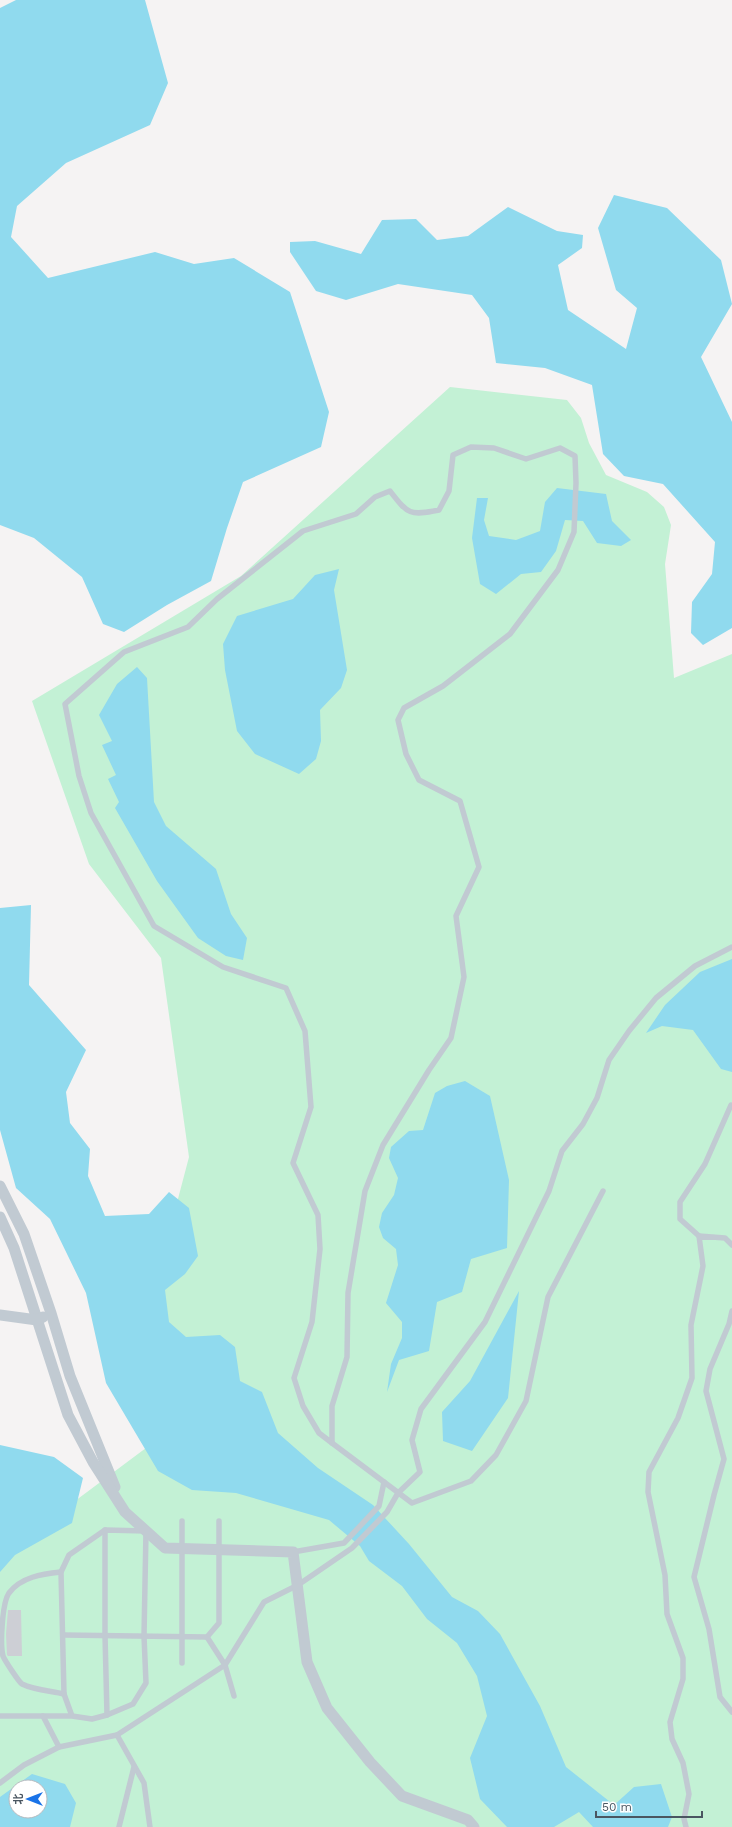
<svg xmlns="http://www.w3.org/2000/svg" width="732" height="1827" font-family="'Work Sans','Noto Sans SC',sans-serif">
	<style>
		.green { fill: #c3f1d5; fill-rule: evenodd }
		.water { fill: #90daee; fill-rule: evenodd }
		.building { fill: #cdcfd5 }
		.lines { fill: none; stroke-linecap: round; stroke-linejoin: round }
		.lane { stroke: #c1cad2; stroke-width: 5.5 }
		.street { stroke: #c1cad2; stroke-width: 11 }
	</style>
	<rect width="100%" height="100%" fill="#f5f3f3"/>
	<!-- green -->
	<path class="green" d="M 450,387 L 567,400 L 581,418 L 589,443 L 606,475 L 647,492 L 664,507 L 671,525 L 665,564 L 674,678 L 732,654 L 732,1827 L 0,1827 L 0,1557 L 154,1442 L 144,1328 L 189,1157 L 161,958 L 89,864 L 32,701 L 241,576 ZM 16,1787 L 40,1787 L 40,1811 L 16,1811 Z"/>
	<!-- water -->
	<g class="water">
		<path d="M 16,0 L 145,0 L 168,83 L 150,125 L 66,163 L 17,206 L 11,237 L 48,278 L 155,252 L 194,264 L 234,258 L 290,292 L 329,412 L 321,447 L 243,482 L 227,528 L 211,581 L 167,605 L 124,632 L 103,624 L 82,577 L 34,538 L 0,525 L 0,8 Z"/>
		<path d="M 614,195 L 667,208 L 721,260 L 732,304 L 701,357 L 732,422 L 732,628 L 703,645 L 691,633 L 692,602 L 712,574 L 715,542 L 663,484 L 624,476 L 603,454 L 592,385 L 545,368 L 496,363 L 489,318 L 472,295 L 398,284 L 346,300 L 316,291 L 290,252 L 290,242 L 315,241 L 361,254 L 382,220 L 416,219 L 437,240 L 468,236 L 508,207 L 557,231 L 583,235 L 582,248 L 558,265 L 568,310 L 626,349 L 637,308 L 616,290 L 598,228 Z"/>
		<path d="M 557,488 L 606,494 L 612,521 L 631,540 L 621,546 L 597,543 L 583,521 L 565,520 L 556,551 L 541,572 L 521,574 L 496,594 L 480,584 L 472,538 L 477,498 L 488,498 L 484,520 L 489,536 L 516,540 L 540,531 L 545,502 Z"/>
		<path d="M 339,569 L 334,590 L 347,670 L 341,688 L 320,710 L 321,741 L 316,759 L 299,774 L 255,754 L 237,731 L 225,670 L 223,644 L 237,616 L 293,599 L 315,575 Z"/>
		<path d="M 137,667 L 147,678 L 154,802 L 166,826 L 216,869 L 231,914 L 247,938 L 243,960 L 226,956 L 198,938 L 157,881 L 115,808 L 119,802 L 108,779 L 116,775 L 102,745 L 112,741 L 99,715 L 117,684 Z"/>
		<path d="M 31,905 L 29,985 L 86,1050 L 66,1092 L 70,1123 L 90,1149 L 88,1176 L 105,1216 L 149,1214 L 169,1192 L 189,1208 L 198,1256 L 185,1274 L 165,1290 L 169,1322 L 186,1337 L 220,1335 L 235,1347 L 240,1381 L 262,1392 L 278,1433 L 318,1468 L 373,1505 L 409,1544 L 452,1597 L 478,1611 L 500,1634 L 540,1706 L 566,1767 L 614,1805 L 634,1787 L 661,1784 L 672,1817 L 668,1827 L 593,1827 L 579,1812 L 554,1827 L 507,1827 L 480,1799 L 470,1758 L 487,1716 L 477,1676 L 457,1643 L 427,1619 L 402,1586 L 369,1561 L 360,1546 L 329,1520 L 236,1493 L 192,1490 L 158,1471 L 106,1383 L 86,1293 L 50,1219 L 16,1188 L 0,1130 L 0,908 Z"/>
		<path d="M 732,959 L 732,1072 L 721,1069 L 693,1030 L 662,1026 L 646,1033 L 665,1005 L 700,972 Z"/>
		<path d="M 465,1081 L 490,1096 L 509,1180 L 507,1248 L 471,1259 L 462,1292 L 437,1302 L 429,1351 L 399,1360 L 387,1392 L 391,1364 L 402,1338 L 402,1322 L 386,1303 L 398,1265 L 396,1249 L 383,1238 L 379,1227 L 382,1213 L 394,1195 L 398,1178 L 389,1158 L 391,1147 L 409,1131 L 423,1130 L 435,1093 L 447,1086 Z"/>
		<path d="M 519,1291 L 508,1398 L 472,1451 L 443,1441 L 442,1412 L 470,1381 Z"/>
		<path d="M 0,1445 L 54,1457 L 83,1478 L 72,1523 L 15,1555 L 0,1572 Z"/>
		<path d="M 32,1774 L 65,1784 L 76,1803 L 70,1827 L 0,1827 L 0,1797 ZM 16,1787 L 40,1787 L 40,1811 L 16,1811 Z"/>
	</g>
	<!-- building -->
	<path class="building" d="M 8,1610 L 21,1610 L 22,1656 L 8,1656 L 7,1655 L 6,1634 Z"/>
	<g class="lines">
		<!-- lane -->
		<g class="lane">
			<path d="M 471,447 L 494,448 L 526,459 L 560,448 L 575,456 L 576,483 L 574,532 L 558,570 L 510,634 L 443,686 L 404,708 L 398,720 L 406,754 L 419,780 L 460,801 L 479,867 L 456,916 L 464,977 L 451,1038 L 429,1070 L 383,1145 L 365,1191 L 348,1293 L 347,1357 L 332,1406 L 332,1443 L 319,1433 L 303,1406 L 294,1378 L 312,1322 L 320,1249 L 318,1215 L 293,1163 L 311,1107 L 305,1031 L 286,988 L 223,967 L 154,926 L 91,813 L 79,776 L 65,704 L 124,652 L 188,627 L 217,599 L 303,531 L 356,514 L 375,497 L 390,491 C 408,514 409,516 439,510 L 449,491 L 453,455 Z"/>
			<path d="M 699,1236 L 680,1219 L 680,1202 L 705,1164 L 731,1105"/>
			<path d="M 732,1311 L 729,1324 L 710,1369 L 706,1391 L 724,1459 L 714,1495 L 694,1577 L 709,1629 L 720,1697 L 732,1712"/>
			<path d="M 332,1443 L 412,1503 L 471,1481 L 496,1455 L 526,1401 L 548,1297 L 603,1191"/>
			<path d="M 182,1521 L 182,1663"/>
			<path d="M 105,1530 L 105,1635 L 107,1715"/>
			<path d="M 293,1552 L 344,1543 L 379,1506 L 384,1482"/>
			<path d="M 61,1572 C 42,1574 21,1577 9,1593 C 2,1603 0,1645 3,1656 C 5,1661 19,1682 22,1684 C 34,1690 51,1691 64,1694"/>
			<path d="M 63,1635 L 207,1637 L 219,1623 L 219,1521"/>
			<path d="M 207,1637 L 225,1665 L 234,1696"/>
			<path d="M 0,1716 L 72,1716 L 92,1719 L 107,1715 L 133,1704 L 146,1683 L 144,1636 L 146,1531 L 105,1530 L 69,1555 L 61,1572 L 64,1694 L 72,1716"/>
			<path d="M 43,1716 L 59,1747 L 117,1735 L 225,1665 L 264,1602 L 298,1585 L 352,1548 L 387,1512 L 398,1493 L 420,1472 L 412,1440 L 421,1409 L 485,1322 L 549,1191 L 562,1151 L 583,1124 L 597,1098 L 609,1060 L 629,1031 L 656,998 L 695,966 L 732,947"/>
			<path d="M 117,1735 L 144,1783 L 150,1827"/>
			<path d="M 0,1783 L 24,1765 L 59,1747"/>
			<path d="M 119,1827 L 134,1767"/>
			<path d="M 686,1827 L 684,1819 L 689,1794 L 683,1763 L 672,1739 L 670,1722 L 683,1679 L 683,1658 L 667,1614 L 665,1575 L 648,1492 L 649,1472 L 678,1418 L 692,1378 L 691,1325 L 703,1266 L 699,1236 L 725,1238 L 732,1245"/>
		</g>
		<!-- street -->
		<g class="street">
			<path d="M 0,1186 L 24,1234 L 51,1313 L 70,1376 L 115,1487"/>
			<path d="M 0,1217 L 14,1248 L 68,1415 L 93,1462 L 125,1512 L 165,1548 L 293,1552 L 307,1662 L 327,1708 L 370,1762 L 402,1796 L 468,1820 L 474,1827"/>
			<path d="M 0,1315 L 37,1320 L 43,1317"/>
		</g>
	</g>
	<!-- north arrow -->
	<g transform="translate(28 1799) rotate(270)"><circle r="19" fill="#ffffff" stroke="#b7bbc0"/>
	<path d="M0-3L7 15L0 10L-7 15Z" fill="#1a73e8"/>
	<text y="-6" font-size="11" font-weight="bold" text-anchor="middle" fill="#4a5661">北</text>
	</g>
	<!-- scale -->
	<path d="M596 1811v6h106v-6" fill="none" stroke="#4a5661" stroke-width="2"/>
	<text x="602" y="1811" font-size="12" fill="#4a5661" stroke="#ffffff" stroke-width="3" paint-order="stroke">50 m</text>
</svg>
